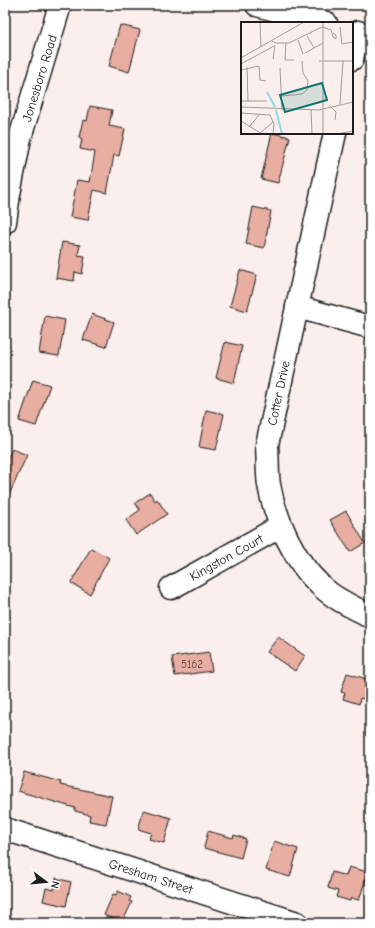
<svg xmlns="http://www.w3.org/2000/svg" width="375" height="928" font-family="'Comic Neue',sans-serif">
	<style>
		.building { fill: #e7aea1; stroke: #1c1c1c }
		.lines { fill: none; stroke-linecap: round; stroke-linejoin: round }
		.minor-casing { stroke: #1c1c1c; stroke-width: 25 }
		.minor { stroke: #fff; stroke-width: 22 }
		.labels { text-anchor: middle; stroke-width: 3.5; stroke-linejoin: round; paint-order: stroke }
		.number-label { font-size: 11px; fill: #4f403d }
		.street-label { font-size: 13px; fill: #1c1c1c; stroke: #fff }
		.inset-river { fill: none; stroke: #8cdbe9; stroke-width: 2 }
		.inset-road { fill: none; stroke: #a19b99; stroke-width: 1 }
		.view { fill: #0f766e; fill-opacity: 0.15; stroke: #0f766e; stroke-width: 2 }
		.inset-edge { fill: none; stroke: #1c1c1c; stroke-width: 2 }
	</style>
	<rect width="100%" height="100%" fill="#faefec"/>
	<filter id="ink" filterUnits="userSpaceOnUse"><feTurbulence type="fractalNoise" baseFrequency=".025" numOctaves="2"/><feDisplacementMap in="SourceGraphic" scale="8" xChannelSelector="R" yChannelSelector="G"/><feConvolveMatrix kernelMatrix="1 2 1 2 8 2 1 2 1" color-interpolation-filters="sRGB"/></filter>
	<g filter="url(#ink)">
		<!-- building -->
		<g class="building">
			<path d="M 120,25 L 140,30 L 129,72 L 109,66 Z"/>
			<path d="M 90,106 L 112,110 L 109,126 L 125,129 L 119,156 L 114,155 L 107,193 L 94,190 L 88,220 L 70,217 L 77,180 L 90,182 L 95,152 L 80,149 L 82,139 L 79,137 L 83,120 L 87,121 Z"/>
			<path d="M 272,133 L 290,137 L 278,183 L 261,179 Z"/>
			<path d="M 253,207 L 271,211 L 264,248 L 246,244 Z"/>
			<path d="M 62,242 L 80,245 L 78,255 L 85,256 L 82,274 L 75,272 L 74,281 L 56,278 Z"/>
			<path d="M 240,270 L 257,275 L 247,311 L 230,306 Z"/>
			<path d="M 92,314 L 114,322 L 106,347 L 83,340 Z"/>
			<path d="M 45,316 L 65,320 L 59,356 L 39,353 Z"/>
			<path d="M 225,342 L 242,346 L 234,383 L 216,378 Z"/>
			<path d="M 33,380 L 50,385 L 36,426 L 19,421 Z"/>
			<path d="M 206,410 L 224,414 L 216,450 L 199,447 Z"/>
			<path d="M 12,449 L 27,455 L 5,504 L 5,465 Z"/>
			<path d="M 150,493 L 155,501 L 157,499 L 167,514 L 136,535 L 126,520 L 140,510 L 135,503 Z"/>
			<path d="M 346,511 L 365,543 L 350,552 L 330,520 Z"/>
			<path d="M 91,548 L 109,558 L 90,594 L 71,583 Z"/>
			<path d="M 278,637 L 305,656 L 295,671 L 267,652 Z"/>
			<path d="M 209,652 L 212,671 L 175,676 L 172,657 Z"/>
			<path d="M 347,673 L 370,680 L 370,701 L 360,698 L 359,704 L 343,699 L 345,693 L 341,692 Z"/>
			<path d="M 24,772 L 61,782 L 60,785 L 112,796 L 106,824 L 89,821 L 90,815 L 75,811 L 75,808 L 18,791 Z"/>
			<path d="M 144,810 L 171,818 L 164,843 L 149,839 L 151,833 L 138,829 Z"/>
			<path d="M 208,831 L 233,838 L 234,835 L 246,839 L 241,858 L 204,848 Z"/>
			<path d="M 274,841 L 298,849 L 290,877 L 266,870 Z"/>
			<path d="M 349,867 L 368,872 L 359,900 L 351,898 L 350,901 L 336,897 L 338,891 L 328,888 L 332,872 L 346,876 Z"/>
			<path d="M 56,878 L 71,882 L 66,906 L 43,901 L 46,888 L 54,890 Z"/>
			<path d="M 118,891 L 131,897 L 129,901 L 132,902 L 122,923 L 104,915 L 113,894 L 116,895 Z"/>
		</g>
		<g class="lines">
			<defs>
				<g id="minor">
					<path d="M 257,5 L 326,23"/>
					<path d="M 352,59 L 358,32"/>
					<path d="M 335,133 L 267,445 C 268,458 267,472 269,485 C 275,519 295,562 320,585 C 334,599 353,607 370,616"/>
					<path d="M 5,222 L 9,194 L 20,138 L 60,5"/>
					<path d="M 297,307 L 370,327"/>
					<path d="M 171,588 L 281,526"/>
					<path d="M 5,829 L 297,923"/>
				</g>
			</defs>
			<!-- minor casing -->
			<use href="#minor" class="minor-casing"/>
			<!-- minor -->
			<use href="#minor" class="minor"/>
		</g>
	</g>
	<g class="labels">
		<!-- number labels -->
		<g class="number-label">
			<text x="192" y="668">5162</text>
		</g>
		<!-- street labels -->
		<g class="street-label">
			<text transform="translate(39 78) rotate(-73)" y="5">Jonesboro Road</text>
			<text transform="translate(278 393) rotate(-78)" y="5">Cotter Drive</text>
			<text transform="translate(226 557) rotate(-29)" y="5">Kingston Court</text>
			<text transform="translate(151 876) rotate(18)" y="5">Gresham Street</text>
		</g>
	</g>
	<!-- overview -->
	<g transform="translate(241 22)">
		<rect width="112" height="112" fill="#faefec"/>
		<path class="inset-river" d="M 26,70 L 34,85M 35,88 L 41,112"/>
		<path class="inset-road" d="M 19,0 L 20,25M 99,5 L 101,22 L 112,20M 66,14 L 73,26M 57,18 L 62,32M 31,19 L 35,21 L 48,21 L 81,5 L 90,8 L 92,15 L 95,17 L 95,13 L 92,11M 45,21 L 44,38 L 53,38M 64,31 L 82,21M 0,36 L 63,0M 32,37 L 34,23M 78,39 L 112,39M 0,42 L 33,24M 6,45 L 7,80M 39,46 L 41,88M 0,48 L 18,44 L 19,58 L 25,59M 41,74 L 61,72 L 66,68 L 67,59 L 62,51 L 61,39M 0,79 L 26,79M 99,82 L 102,39M 0,85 L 78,88 L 112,80M 90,85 L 95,90 L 94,98M 70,88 L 71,112M 0,91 L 29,93 L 33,102 L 32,112M 0,99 L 21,112M 8,105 L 19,92M 19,111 L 32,100M 82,112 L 82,0M 95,112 L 112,109"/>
		<path class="view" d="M 81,61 L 86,78 L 44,90 L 39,73 Z"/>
		<rect width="112" height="112" class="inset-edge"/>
	</g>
	<!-- margin -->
	<rect width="375" height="928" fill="none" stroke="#fff" stroke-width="20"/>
	<rect x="10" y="10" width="355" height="908" fill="none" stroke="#1c1c1c" stroke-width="1.5" filter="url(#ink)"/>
	<!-- north arrow -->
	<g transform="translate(46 882) rotate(106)" stroke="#ffffff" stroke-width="3" paint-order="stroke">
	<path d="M0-3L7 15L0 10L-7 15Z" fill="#1c1c1c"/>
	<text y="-6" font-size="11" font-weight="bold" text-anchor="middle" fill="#1c1c1c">N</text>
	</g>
</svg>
